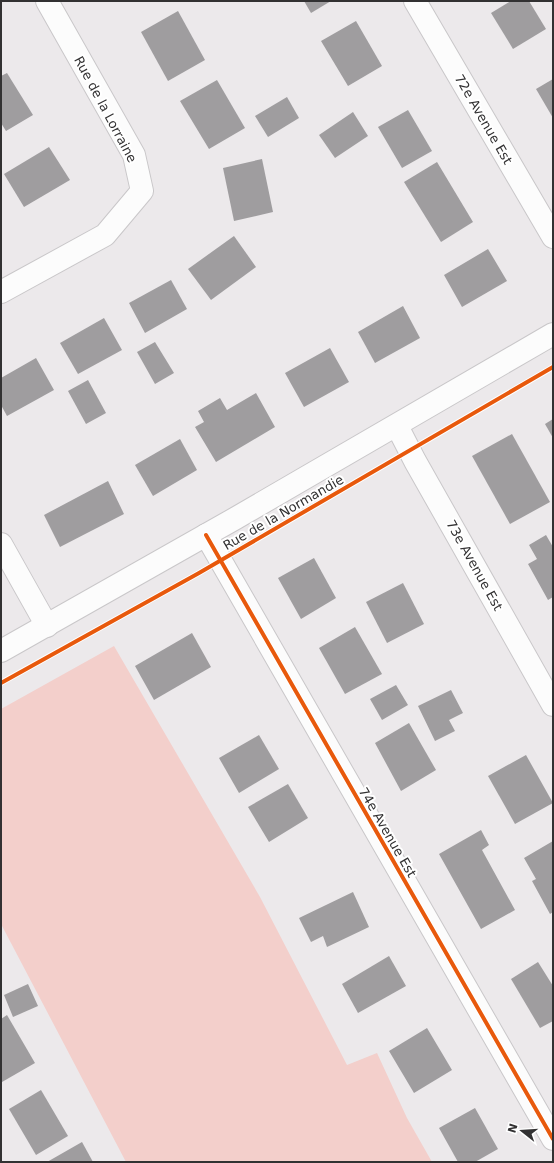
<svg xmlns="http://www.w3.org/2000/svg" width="554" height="1163" font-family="'DejaVu Sans',sans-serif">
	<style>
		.green { fill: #f3cfcb }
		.building { fill: #9f9d9f }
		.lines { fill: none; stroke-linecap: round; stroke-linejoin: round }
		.street-casing { stroke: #c9c7c9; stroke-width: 24 }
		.street { stroke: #fcfcfc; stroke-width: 22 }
		.cycleway-casing { stroke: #fff; stroke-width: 6 }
		.cycleway { stroke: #e8590c; stroke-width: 4 }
		.labels { text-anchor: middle; stroke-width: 4; stroke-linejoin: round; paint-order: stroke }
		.street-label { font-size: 13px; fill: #323132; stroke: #fff }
	</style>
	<rect width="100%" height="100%" fill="#ece9eb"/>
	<!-- green -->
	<path class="green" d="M 114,646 L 260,897 L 347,1065 L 377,1053 L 407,1118 L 432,1162 L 126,1162 L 1,924 L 1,709 Z"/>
	<!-- building -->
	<g class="building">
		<path d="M 304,1 L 331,1 L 311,13 Z"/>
		<path d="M 511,1 L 529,1 L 546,29 L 513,49 L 491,13 Z"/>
		<path d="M 178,11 L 205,60 L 168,81 L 141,32 Z"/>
		<path d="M 356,21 L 382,66 L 348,86 L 321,41 Z"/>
		<path d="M 7,73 L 33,115 L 6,131 L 1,123 L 1,76 Z"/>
		<path d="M 553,79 L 553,118 L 536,89 Z"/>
		<path d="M 217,80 L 245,128 L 209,149 L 180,101 Z"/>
		<path d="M 287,97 L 299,118 L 268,137 L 255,116 Z"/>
		<path d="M 408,110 L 432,151 L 402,168 L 378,127 Z"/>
		<path d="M 353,112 L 368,136 L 335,158 L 319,135 Z"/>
		<path d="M 49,147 L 70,180 L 24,207 L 4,174 Z"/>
		<path d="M 262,159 L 273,212 L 234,221 L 223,168 Z"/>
		<path d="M 437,162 L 473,222 L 441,242 L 404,182 Z"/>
		<path d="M 234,236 L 256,267 L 211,300 L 188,269 Z"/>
		<path d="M 488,249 L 507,281 L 462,307 L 444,275 Z"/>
		<path d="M 171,280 L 187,309 L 145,333 L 129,303 Z"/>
		<path d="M 403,306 L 420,338 L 375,363 L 358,332 Z"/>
		<path d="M 104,318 L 122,350 L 78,374 L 60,343 Z"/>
		<path d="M 155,342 L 174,373 L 155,384 L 137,352 Z"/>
		<path d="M 330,348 L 349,382 L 304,407 L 285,373 Z"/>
		<path d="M 36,358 L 54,390 L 7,416 L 1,405 L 1,378 Z"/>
		<path d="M 88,380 L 106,413 L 86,424 L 68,391 Z"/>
		<path d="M 256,393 L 275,427 L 216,462 L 195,427 L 204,422 L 198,411 L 220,398 L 227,410 Z"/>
		<path d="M 553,419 L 553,438 L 545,424 Z"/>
		<path d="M 512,434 L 550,502 L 510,524 L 472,456 Z"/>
		<path d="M 180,439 L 197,470 L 153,496 L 135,465 Z"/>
		<path d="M 108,481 L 124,514 L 60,547 L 44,515 Z"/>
		<path d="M 546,535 L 553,547 L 553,597 L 548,600 L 528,564 L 537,559 L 529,545 Z"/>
		<path d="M 314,558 L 336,598 L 301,619 L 278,578 Z"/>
		<path d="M 403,583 L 424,624 L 387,643 L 366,602 Z"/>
		<path d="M 355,627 L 382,674 L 345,694 L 319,648 Z"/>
		<path d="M 192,633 L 211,667 L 154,700 L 135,666 Z"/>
		<path d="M 396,685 L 408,705 L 382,720 L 370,699 Z"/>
		<path d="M 451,690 L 463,713 L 449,720 L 455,731 L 435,741 L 418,706 Z"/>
		<path d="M 409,723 L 436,770 L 401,791 L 375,743 Z"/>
		<path d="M 259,735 L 279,769 L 239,793 L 219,758 Z"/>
		<path d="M 526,755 L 553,803 L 515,824 L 488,776 Z"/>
		<path d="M 288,784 L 308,818 L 269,842 L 248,807 Z"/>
		<path d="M 481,830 L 489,845 L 482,850 L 515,910 L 481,929 L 439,854 Z"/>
		<path d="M 553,841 L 553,912 L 550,914 L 532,881 L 536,879 L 524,858 Z"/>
		<path d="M 353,892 L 369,927 L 327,947 L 323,936 L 311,942 L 299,918 Z"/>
		<path d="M 389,956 L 406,986 L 358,1013 L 342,984 Z"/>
		<path d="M 538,962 L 553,986 L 553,1021 L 540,1028 L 511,979 Z"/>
		<path d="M 28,984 L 38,1006 L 13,1017 L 4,995 Z"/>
		<path d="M 7,1015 L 35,1063 L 2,1082 L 1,1019 Z"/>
		<path d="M 427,1028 L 452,1070 L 414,1093 L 389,1051 Z"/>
		<path d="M 41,1090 L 68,1136 L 36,1155 L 9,1109 Z"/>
		<path d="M 475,1108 L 498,1149 L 475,1162 L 458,1162 L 439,1128 Z"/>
		<path d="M 82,1142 L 93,1162 L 47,1162 Z"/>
	</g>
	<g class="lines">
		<defs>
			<g id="street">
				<path d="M 415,1 L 553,237"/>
				<path d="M 1,292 L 105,235 L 142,191 L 134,155 L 47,1"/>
				<path d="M 397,426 L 415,461 L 553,705"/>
				<path d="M 206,535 L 553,1139"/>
				<path d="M 1,544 L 47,626"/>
				<path d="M 1,651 L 236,518 L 553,334"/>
			</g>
		</defs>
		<!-- street casing -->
		<use href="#street" class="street-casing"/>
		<!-- street -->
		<use href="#street" class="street"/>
		<defs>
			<g id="cycleway">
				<path d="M 206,535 L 553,1139"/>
				<path d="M 1,683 L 199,573 L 553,367"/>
			</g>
		</defs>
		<!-- cycleway casing -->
		<use href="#cycleway" class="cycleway-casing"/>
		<!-- cycleway -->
		<use href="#cycleway" class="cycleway"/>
	</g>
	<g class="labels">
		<!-- street labels -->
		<g class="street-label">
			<text transform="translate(106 109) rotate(62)" y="5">Rue de la Lorraine</text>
			<text transform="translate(484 119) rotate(60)" y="5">72e Avenue Est</text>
			<text transform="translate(283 512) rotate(-30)" y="5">Rue de la Normandie</text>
			<text transform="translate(475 565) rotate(61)" y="5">73e Avenue Est</text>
			<text transform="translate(388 832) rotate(60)" y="5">74e Avenue Est</text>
		</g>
	</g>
	<!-- border -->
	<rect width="554" height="1163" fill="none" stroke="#323132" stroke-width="4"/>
	<!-- north arrow -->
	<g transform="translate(522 1131) rotate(287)" stroke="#ffffff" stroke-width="3" paint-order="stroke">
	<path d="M0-3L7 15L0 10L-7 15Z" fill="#323132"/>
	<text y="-6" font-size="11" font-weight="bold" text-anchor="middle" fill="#323132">N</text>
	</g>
</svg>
